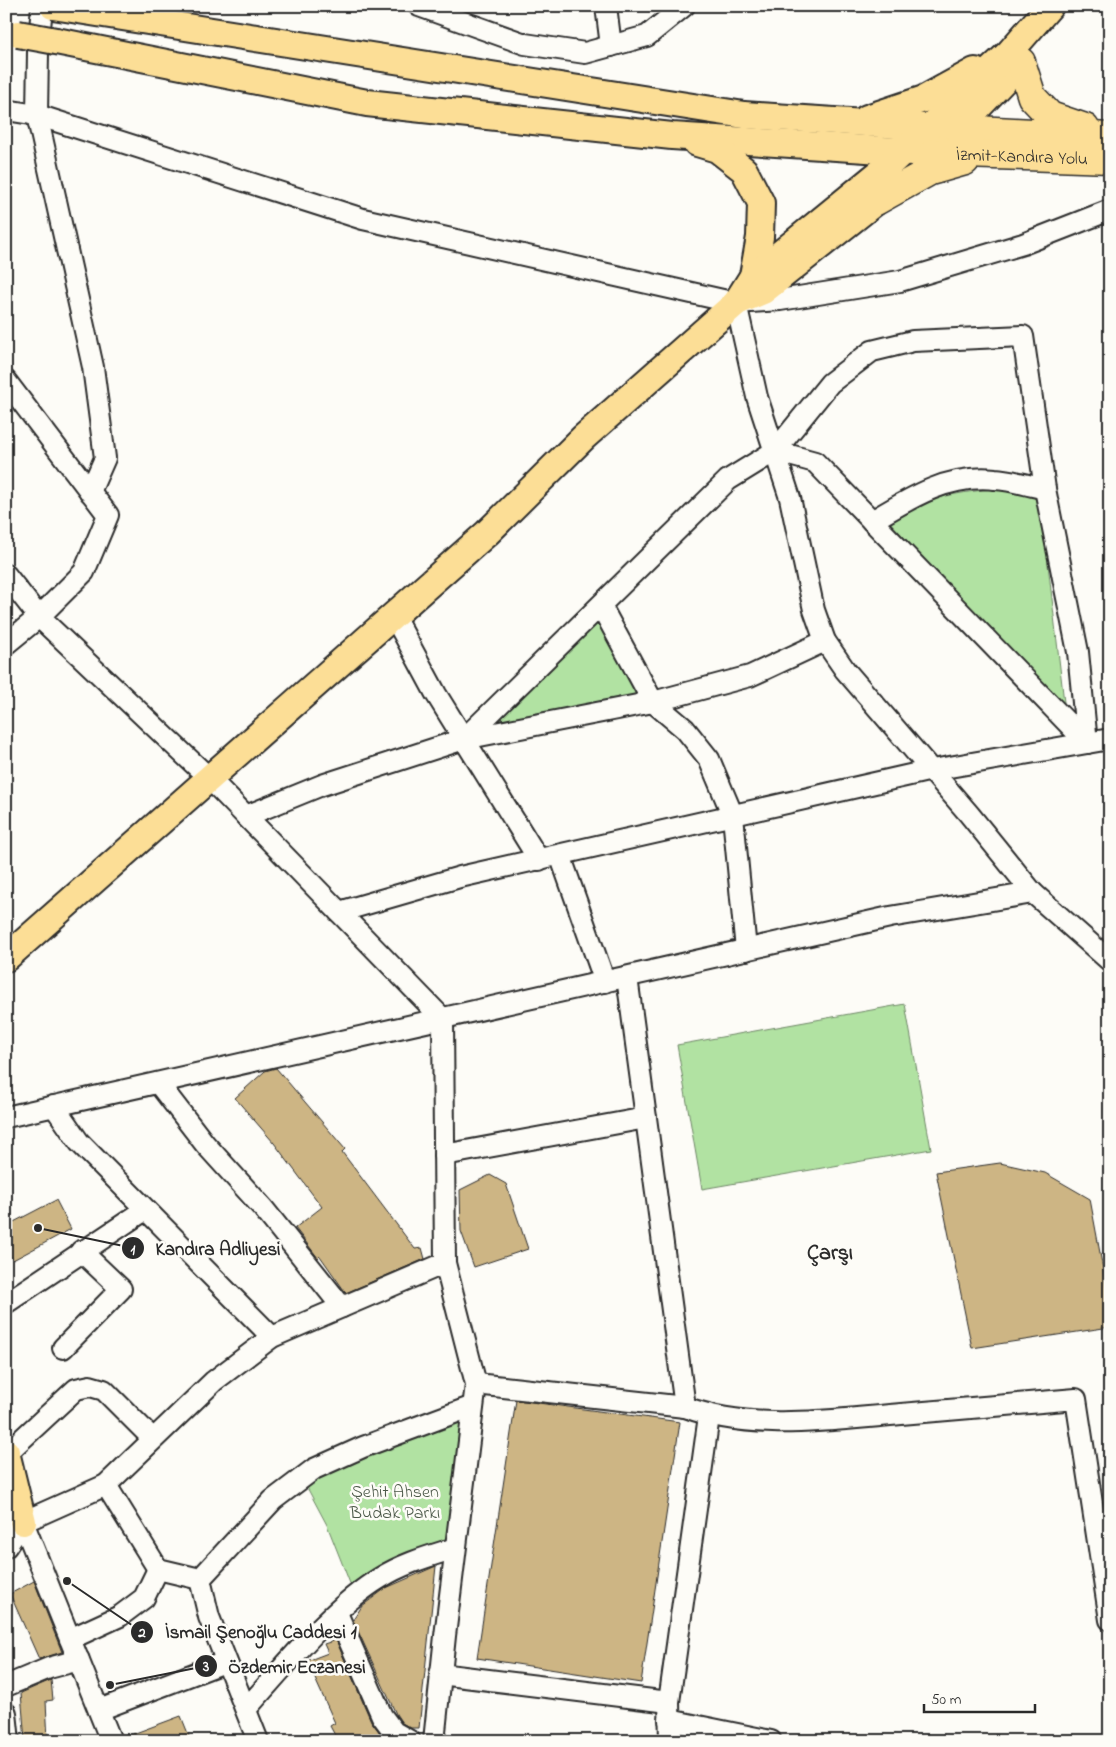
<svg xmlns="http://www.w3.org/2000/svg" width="1116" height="1747" font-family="'Indie Flower',sans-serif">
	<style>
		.green { fill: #b1e2a2; stroke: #6e8666 }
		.building { fill: #cdb584; stroke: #2b2b2b }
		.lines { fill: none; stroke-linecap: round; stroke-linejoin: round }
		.minor-casing { stroke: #2b2b2b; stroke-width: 24 }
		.major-casing { stroke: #2b2b2b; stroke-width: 30 }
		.highway-casing { stroke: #2b2b2b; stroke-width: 31 }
		.minor { stroke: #fdfcf7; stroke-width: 20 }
		.major { stroke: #fcde96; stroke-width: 26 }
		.highway { stroke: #fcde96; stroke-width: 28 }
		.major-bridge-casing { stroke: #2b2b2b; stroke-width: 30; stroke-linecap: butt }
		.major-bridge { stroke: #fcde96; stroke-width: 26 }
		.labels { text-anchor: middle; stroke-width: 5; stroke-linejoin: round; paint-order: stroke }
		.street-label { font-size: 18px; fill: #2b2b2b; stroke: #fdfcf7 }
		.park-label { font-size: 18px; fill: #4c5949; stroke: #fdfcf7 }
		.district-label { font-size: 22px; font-weight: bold; fill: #2b2b2b; stroke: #fdfcf7 }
		.leader { fill: none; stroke: #2b2b2b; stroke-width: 2 }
		.callout-dot { fill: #2b2b2b; stroke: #fdfcf7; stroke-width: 2 }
		.mark-label { font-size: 15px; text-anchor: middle; font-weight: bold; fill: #fff }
		.callout-label { font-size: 19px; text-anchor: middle; font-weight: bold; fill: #2b2b2b; stroke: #fdfcf7; stroke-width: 5; stroke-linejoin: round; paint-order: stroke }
	</style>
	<rect width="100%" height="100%" fill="#fdfcf7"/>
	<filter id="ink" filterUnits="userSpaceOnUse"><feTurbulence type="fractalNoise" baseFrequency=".02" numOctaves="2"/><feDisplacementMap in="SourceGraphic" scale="10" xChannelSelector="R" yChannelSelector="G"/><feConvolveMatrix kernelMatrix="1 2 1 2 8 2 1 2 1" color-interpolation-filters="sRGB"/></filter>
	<g filter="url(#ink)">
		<!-- green -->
		<g class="green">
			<path d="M 1003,488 L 1040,495 L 1065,711 L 887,519 C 923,497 961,492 1003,488 Z"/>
			<path d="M 601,606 L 653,702 L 464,739 Z"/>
			<path d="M 905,1004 L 931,1149 L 702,1189 L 677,1045 Z"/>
			<path d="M 473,1406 L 455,1548 L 355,1596 L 327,1525 L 302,1478 Z"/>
		</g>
		<!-- building -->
		<g class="building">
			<path d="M 276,1068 L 345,1149 L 342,1152 L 415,1249 L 422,1248 L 425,1259 L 346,1293 L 320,1256 L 318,1258 L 295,1228 L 322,1207 L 274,1143 L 235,1098 L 265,1071 Z"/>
			<path d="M 1000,1163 L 1045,1173 L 1090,1199 L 1110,1307 L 1110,1327 L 972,1348 L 936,1172 Z"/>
			<path d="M 490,1175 L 506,1184 L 528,1249 L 474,1267 L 461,1231 L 460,1190 Z"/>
			<path d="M 56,1200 L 71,1229 L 13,1260 L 6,1247 L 6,1226 Z"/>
			<path d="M 516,1400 L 680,1422 L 641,1683 L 477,1658 Z"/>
			<path d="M 436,1566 L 419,1728 L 411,1728 L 402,1723 L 396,1714 L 353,1620 L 362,1606 L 386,1588 Z"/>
			<path d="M 34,1581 L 62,1652 L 39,1659 L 10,1594 Z"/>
			<path d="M 336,1640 L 371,1721 L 386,1741 L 338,1741 L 330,1726 L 335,1723 L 307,1661 L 328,1653 L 324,1644 Z"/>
			<path d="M 51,1680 L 53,1700 L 46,1701 L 48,1741 L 25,1741 L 21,1693 Z"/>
			<path d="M 181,1716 L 191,1741 L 123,1741 L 122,1738 Z"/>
		</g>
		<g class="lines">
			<defs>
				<g id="minor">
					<path d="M 42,6 L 38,52 L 37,115 L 93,367 L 105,458 L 90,492"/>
					<path d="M 419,6 L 525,44 L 585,53 L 647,36 L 684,6"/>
					<path d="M 606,6 L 611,46"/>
					<path d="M 6,110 L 37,115 L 363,219 L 736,303 L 780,300 L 900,281 L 1023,244 L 1110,210"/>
					<path d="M 736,303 L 757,397 L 790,498 L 814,610 L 825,641 L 845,670 L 969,814 L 1033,893 L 1110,961"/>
					<path d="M 6,381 L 108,515 L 84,572 L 39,617 L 6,644"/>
					<path d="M 775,451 L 815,462 L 1087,743"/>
					<path d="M 872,521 C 910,498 948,474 995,479 C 1011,480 1028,485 1045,489"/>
					<path d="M 6,575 L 39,617 L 210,779 L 443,1019 L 445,1263 L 476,1384 L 445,1636 L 434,1741"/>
					<path d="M 601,606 L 653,702 L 685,729 L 709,759 L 733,816 L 746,950"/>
					<path d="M 394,616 L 436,694 L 539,860"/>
					<path d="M 464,739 L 728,480 L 775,451 L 830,383 L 872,351 L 913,341 L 1023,336 L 1045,489 L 1078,652 L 1087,743"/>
					<path d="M 246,816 L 322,785 L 464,739 L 653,702 L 750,676 L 825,641"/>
					<path d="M 560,855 L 605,982"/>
					<path d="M 339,912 L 460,877 L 932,770 L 1110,739"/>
					<path d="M 627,977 L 685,1407 C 752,1432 831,1420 901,1414 C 959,1409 1017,1404 1076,1399 L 1110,1620"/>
					<path d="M 158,1083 L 205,1144 L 263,1208 L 342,1307"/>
					<path d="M 54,1106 L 79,1142 L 272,1337"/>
					<path d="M 6,1117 L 890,917 L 1033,893"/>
					<path d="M 444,1155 L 646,1118"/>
					<path d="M 6,1303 L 145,1210"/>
					<path d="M 63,1348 L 121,1289 L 81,1251"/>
					<path d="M 476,1384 L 685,1407"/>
					<path d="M 7,1453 L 76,1389 L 90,1386 L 104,1390 L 153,1439"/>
					<path d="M 106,1485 L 158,1569 L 200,1579"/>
					<path d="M 23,1522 L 111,1741"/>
					<path d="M 6,1547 L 23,1522 L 106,1485 L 214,1381 L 272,1337 L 445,1263"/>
					<path d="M 337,1613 L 382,1716 L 394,1732 L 410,1741"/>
					<path d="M 70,1639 L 120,1616 L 144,1598 L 158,1569"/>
					<path d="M 440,1674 L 669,1702"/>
					<path d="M 6,1686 L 49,1668 L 79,1660"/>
					<path d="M 246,1709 C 285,1666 331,1608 380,1578 C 404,1563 430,1556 455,1548"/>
					<path d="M 99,1710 L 225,1662"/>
					<path d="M 6,1713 L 9,1741"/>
					<path d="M 669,1720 L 771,1741"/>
					<path d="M 258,1741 L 209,1617 L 200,1579 L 273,1500 L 314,1469 L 363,1447 L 473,1406"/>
					<path d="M 670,1741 L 669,1702 L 709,1416"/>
				</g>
				<g id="major">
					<path d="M 53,6 L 744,115 L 940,128"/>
					<path d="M 56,41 L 367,103 L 672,136 L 912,152"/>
					<path d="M 867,118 L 924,99 L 975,71"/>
					<path d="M 946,141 L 1012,72"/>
					<path d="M 697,143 L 717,149 L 744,170 L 761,203 L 760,237 L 753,276"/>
					<path d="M 737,302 L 763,291 L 894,187"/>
					<path d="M 6,958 L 487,533 L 584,437 L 736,303 L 753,276 L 883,170 L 1009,53 L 1050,6"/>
					<path d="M 6,1452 L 23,1522"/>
				</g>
				<g id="highway">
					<path d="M 1021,62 L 1032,97 L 1050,116 L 1085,128"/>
					<path d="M 958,129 L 1110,137"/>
					<path id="s1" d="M 933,153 L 1110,159"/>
					<path d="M 876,201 L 930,171 L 965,161"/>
				</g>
			</defs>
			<!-- minor casing -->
			<use href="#minor" class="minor-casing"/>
			<!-- major casing -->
			<use href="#major" class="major-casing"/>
			<!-- highway casing -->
			<use href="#highway" class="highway-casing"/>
			<!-- minor -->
			<use href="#minor" class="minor"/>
			<!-- major -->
			<use href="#major" class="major"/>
			<!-- highway -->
			<use href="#highway" class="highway"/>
			<defs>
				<path id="major-bridge" d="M 18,34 L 56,41"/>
			</defs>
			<!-- major-bridge casing -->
			<use href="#major-bridge" class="major-bridge-casing"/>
			<!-- major-bridge -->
			<use href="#major-bridge" class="major-bridge"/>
		</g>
	</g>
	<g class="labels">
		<!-- street labels -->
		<g class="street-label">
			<text dy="6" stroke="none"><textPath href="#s1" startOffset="89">İzmit-Kandıra Yolu</textPath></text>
		</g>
		<!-- park labels -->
		<g class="park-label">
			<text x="395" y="1497">Şehit Ahsen<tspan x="395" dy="21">Budak Parkı</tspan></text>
		</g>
		<!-- district labels -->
		<g class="district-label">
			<text x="830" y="1259">Çarşı</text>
		</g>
	</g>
	<!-- callouts -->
	<path class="leader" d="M38 1228L133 1248M67 1581L142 1632M110 1685L206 1666"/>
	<g class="callout-dot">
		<circle cx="38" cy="1228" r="5"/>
		<circle cx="67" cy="1581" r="5"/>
		<circle cx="110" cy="1685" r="5"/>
		<circle cx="133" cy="1248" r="12"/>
		<circle cx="142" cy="1632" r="12"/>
		<circle cx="206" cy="1666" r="12"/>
	</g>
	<g class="mark-label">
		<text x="133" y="1254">1</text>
		<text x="142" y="1637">2</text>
		<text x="206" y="1671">3</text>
	</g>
	<g class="callout-label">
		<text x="218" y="1255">Kandıra Adliyesi</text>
		<text x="261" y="1638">İsmail Şenoğlu Caddesi 1</text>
		<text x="297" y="1673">Özdemir Eczanesi</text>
	</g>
	<!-- margin -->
	<rect width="1116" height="1747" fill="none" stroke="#fdfcf7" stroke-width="25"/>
	<rect x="12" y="12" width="1091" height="1722" fill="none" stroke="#2b2b2b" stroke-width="2" filter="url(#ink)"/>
	<!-- scale -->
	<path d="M924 1704v8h111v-8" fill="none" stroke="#2b2b2b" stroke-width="2.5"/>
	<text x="931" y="1704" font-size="15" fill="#2b2b2b" stroke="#fdfcf7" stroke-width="4" paint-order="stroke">50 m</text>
</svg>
